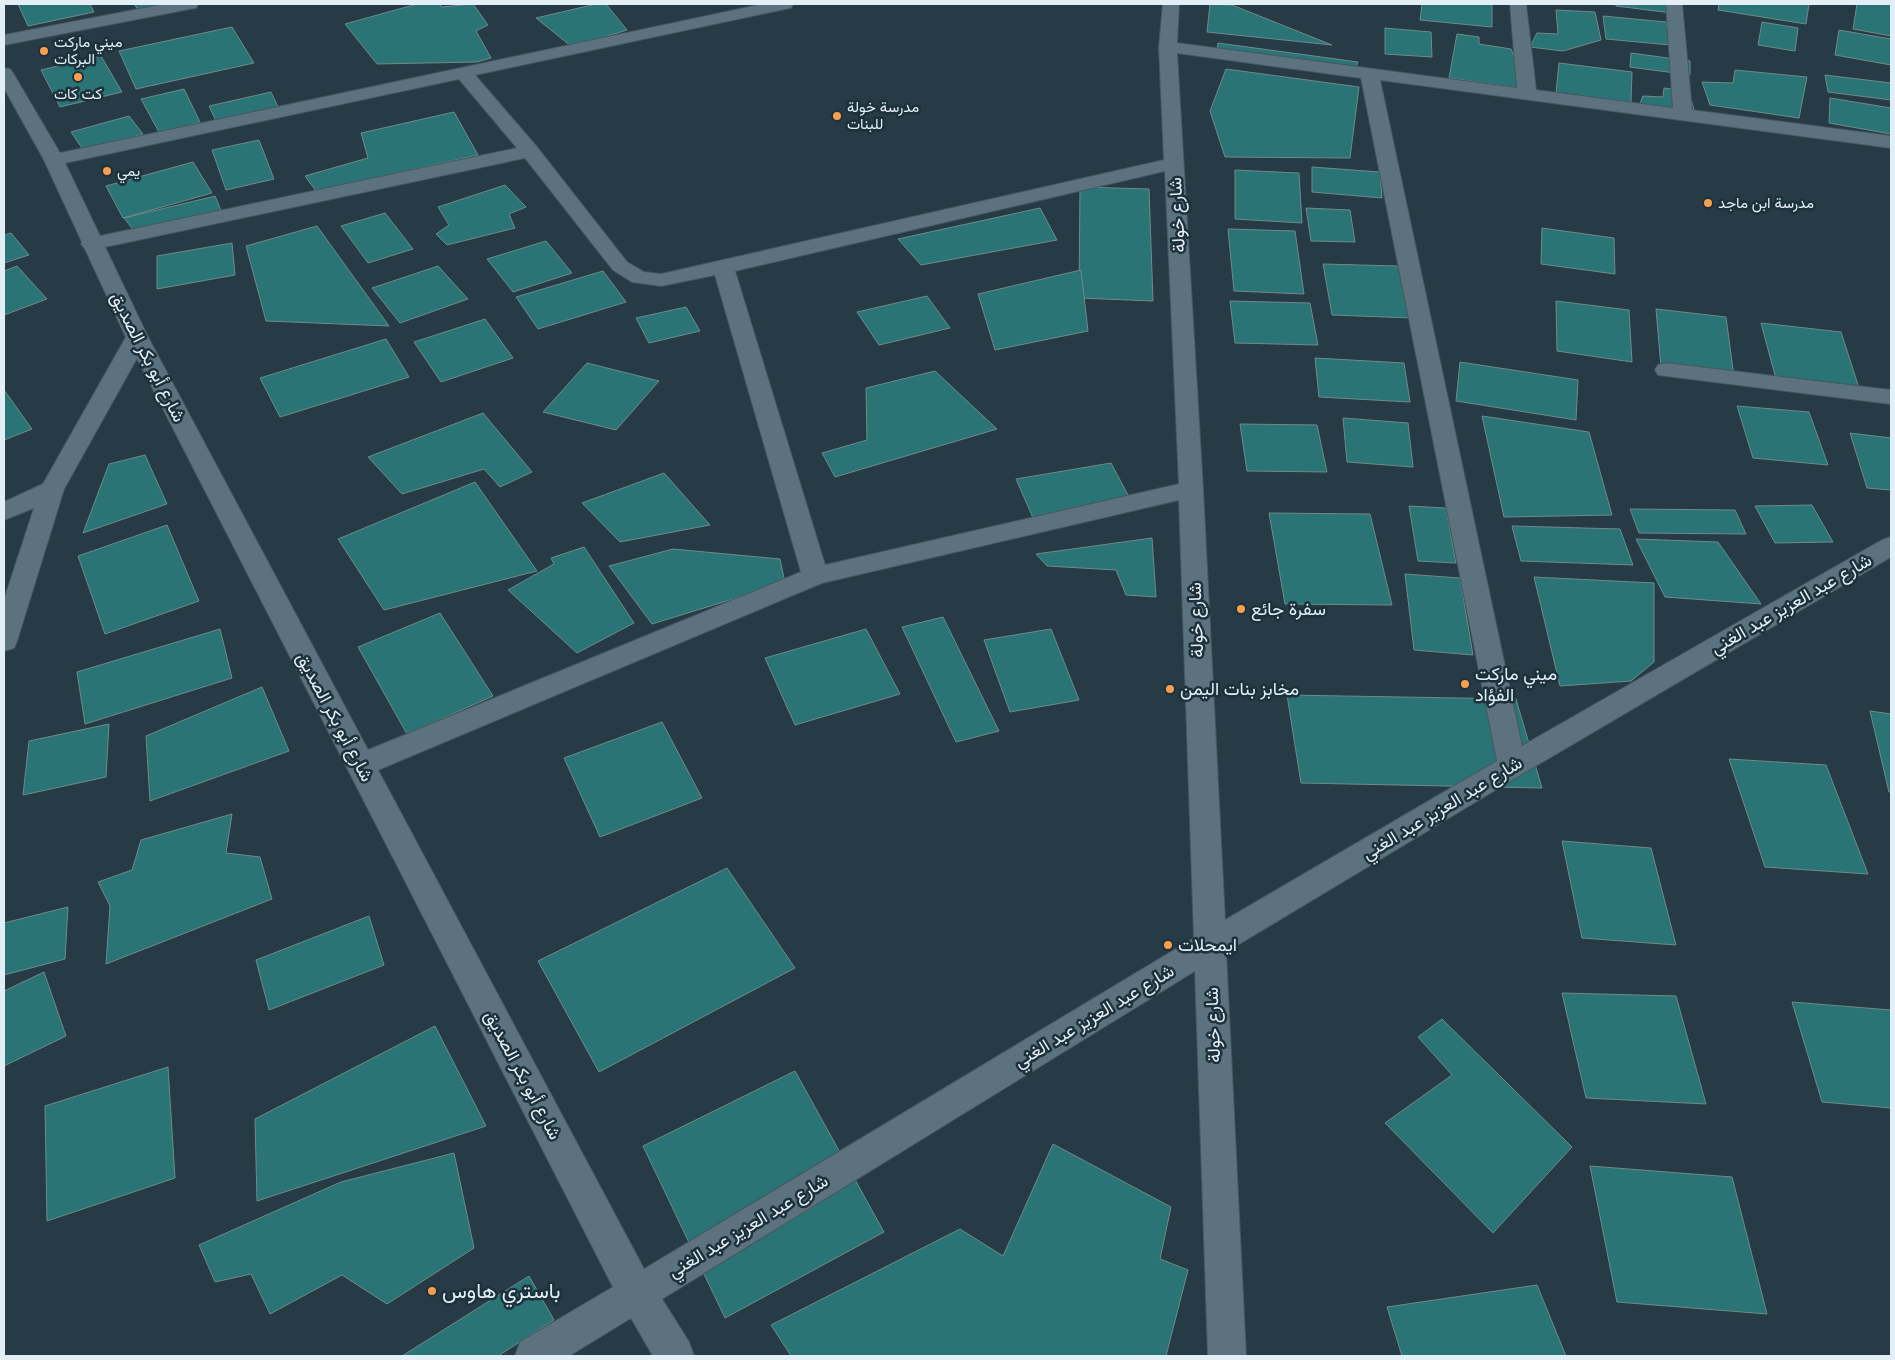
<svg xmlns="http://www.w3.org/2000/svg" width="1895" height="1360" font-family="'Open Sans',Vazirmatn,sans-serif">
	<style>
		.building { fill: #2a7475; stroke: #6e8b8b }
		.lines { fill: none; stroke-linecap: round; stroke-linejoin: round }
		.street-casing { stroke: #455760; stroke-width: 2 }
		.street { fill: #5c727e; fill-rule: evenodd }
		.poi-dot { fill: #fa9f4e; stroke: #1c313b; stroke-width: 2 }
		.labels { text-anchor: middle; stroke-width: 5; stroke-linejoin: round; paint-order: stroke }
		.far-poi-label { font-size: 15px; fill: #e3eff6; stroke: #1c313b; text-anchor: start }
		.street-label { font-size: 18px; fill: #e3eff6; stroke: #1c313b }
		.poi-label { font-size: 18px; fill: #e3eff6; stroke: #1c313b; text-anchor: start }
		.near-poi-label { font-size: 21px; fill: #e3eff6; stroke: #1c313b; text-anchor: start }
	</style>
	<rect width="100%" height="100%" fill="#263b45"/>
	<!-- building -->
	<g class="building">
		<path d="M 18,4 L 90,4 L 94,12 L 28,26 Z"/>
		<path d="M 134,4 L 178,4 L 139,11 Z"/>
		<path d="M 417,4 L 439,4 L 442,7 L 473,4 L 488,25 L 476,31 L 491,58 L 477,62 L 377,64 L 345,24 Z"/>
		<path d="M 596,4 L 606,4 L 627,30 L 572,47 L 536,18 Z"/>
		<path d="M 1210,4 L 1232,5 L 1332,45 L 1207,32 Z"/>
		<path d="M 1422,4 L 1492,4 L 1492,27 L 1420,20 Z"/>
		<path d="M 1616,4 L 1672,4 L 1672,13 L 1616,6 Z"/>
		<path d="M 1719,4 L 1809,4 L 1806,24 L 1718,10 Z"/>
		<path d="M 1857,4 L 1891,4 L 1891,36 L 1853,29 Z"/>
		<path d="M 1556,10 L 1595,12 L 1601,40 L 1563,51 L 1530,47 L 1537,33 L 1558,34 Z"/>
		<path d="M 1603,16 L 1666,22 L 1670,45 L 1606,39 Z"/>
		<path d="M 1762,22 L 1798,28 L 1795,51 L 1758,45 Z"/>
		<path d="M 232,27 L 254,63 L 136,89 L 119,51 Z"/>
		<path d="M 1385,28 L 1431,32 L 1432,57 L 1385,54 Z"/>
		<path d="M 1839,30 L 1891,39 L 1891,65 L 1835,55 Z"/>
		<path d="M 1457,34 L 1479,37 L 1479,44 L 1511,49 L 1527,89 L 1449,78 Z"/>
		<path d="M 1218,43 L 1358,62 L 1354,73 L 1217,49 Z"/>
		<path d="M 1631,53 L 1690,61 L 1690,75 L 1630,67 Z"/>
		<path d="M 101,56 L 122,92 L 60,107 L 41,70 Z"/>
		<path d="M 1559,63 L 1632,72 L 1631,102 L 1556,93 Z"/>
		<path d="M 1226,69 L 1359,87 L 1350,158 L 1225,157 L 1210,111 Z"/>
		<path d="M 1735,70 L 1807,77 L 1799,118 L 1710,105 L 1702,82 L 1733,83 Z"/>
		<path d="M 1825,75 L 1891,83 L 1891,100 L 1828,92 Z"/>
		<path d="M 1664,88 L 1689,91 L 1695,114 L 1639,106 L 1643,96 L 1663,97 Z"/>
		<path d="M 184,89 L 200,122 L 160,134 L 141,99 Z"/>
		<path d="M 271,92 L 278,107 L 216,121 L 209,106 Z"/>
		<path d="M 1830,98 L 1891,108 L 1891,134 L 1829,123 Z"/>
		<path d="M 454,112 L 478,155 L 316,191 L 305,176 L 368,158 L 361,133 Z"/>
		<path d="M 129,116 L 143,134 L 84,151 L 71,132 Z"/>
		<path d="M 259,140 L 274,179 L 226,190 L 212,150 Z"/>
		<path d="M 193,162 L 212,193 L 123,218 L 106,186 Z"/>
		<path d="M 1312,167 L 1380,172 L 1382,198 L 1312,192 Z"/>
		<path d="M 1235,170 L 1299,173 L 1302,223 L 1235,219 Z"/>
		<path d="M 505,185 L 526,207 L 509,214 L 515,228 L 447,245 L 436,234 L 449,225 L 438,207 Z"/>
		<path d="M 1080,187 L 1149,189 L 1153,301 L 1079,298 Z"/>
		<path d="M 215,196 L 222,213 L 135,232 L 124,218 Z"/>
		<path d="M 1040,208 L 1057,240 L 921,265 L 898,239 Z"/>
		<path d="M 1306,208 L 1350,210 L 1355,242 L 1311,241 Z"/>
		<path d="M 385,213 L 413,249 L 368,263 L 341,226 Z"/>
		<path d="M 317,226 L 389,326 L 266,321 L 246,246 Z"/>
		<path d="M 1542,228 L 1614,238 L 1615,274 L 1541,264 Z"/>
		<path d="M 1228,229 L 1295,231 L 1304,294 L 1234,291 Z"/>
		<path d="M 11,233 L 29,255 L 4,263 L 4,235 Z"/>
		<path d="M 546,241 L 572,273 L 513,292 L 487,259 Z"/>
		<path d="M 232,243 L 235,275 L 157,289 L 157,256 Z"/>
		<path d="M 1323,264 L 1399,266 L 1412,318 L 1332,315 Z"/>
		<path d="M 17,266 L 47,299 L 4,315 L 4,271 Z"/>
		<path d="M 438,266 L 468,299 L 400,323 L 372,288 Z"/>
		<path d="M 1081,270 L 1088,331 L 995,350 L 978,294 Z"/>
		<path d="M 603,271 L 626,302 L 538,329 L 516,297 Z"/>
		<path d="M 927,296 L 950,328 L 879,345 L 857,312 Z"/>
		<path d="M 1230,301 L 1310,303 L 1318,345 L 1235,343 Z"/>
		<path d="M 1556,301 L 1629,310 L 1632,362 L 1557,351 Z"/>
		<path d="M 686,307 L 700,331 L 649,343 L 636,318 Z"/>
		<path d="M 1656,309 L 1726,317 L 1734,377 L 1661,367 Z"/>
		<path d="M 485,319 L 513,358 L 441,382 L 414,342 Z"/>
		<path d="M 1761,323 L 1841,332 L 1859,388 L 1776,379 Z"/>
		<path d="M 386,339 L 409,377 L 280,417 L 260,378 Z"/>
		<path d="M 1315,358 L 1404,363 L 1410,402 L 1319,397 Z"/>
		<path d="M 1460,362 L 1578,380 L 1576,420 L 1456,401 Z"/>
		<path d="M 587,363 L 659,381 L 616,430 L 543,412 Z"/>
		<path d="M 935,371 L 997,429 L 835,477 L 822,453 L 867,440 L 866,388 Z"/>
		<path d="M 4,390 L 32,429 L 4,440 Z"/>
		<path d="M 1737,406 L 1809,412 L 1828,465 L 1753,458 Z"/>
		<path d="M 483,413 L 532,472 L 500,487 L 484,469 L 402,494 L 368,457 Z"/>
		<path d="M 1482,416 L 1589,432 L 1612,515 L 1504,517 Z"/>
		<path d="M 1343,418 L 1408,423 L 1413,467 L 1347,462 Z"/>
		<path d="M 1240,424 L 1317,425 L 1327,472 L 1247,471 Z"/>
		<path d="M 1850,433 L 1891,438 L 1891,490 L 1867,488 Z"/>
		<path d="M 145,455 L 167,504 L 83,533 L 109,464 Z"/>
		<path d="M 1111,463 L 1136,510 L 1037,527 L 1016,479 Z"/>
		<path d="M 664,473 L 710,525 L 620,542 L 582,503 Z"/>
		<path d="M 475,482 L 537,571 L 384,610 L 338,539 Z"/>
		<path d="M 1812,505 L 1833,542 L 1775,543 L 1755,506 Z"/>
		<path d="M 1409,506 L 1446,508 L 1456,563 L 1418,561 Z"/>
		<path d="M 1630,509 L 1735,510 L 1746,534 L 1639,533 Z"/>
		<path d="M 1269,513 L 1370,514 L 1392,605 L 1285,604 Z"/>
		<path d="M 167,525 L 199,601 L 105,634 L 78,556 Z"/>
		<path d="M 1512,526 L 1620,529 L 1633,565 L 1521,561 Z"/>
		<path d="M 1152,538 L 1156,597 L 1126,595 L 1116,570 L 1047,566 L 1036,554 Z"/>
		<path d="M 1636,539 L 1718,542 L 1761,604 L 1665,597 Z"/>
		<path d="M 584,547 L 634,623 L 577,653 L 508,590 L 554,564 L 551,558 Z"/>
		<path d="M 673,549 L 780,559 L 785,583 L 652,624 L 609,566 Z"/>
		<path d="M 1405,574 L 1460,578 L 1473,655 L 1414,650 Z"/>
		<path d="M 1534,577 L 1654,583 L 1654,662 L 1631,681 L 1560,686 Z"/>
		<path d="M 440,613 L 493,696 L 407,734 L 358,647 Z"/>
		<path d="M 943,617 L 999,731 L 956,742 L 902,627 Z"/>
		<path d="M 220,629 L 232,678 L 85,724 L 77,672 Z"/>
		<path d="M 866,629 L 900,694 L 795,725 L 765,658 Z"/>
		<path d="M 1051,629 L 1079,700 L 1010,712 L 984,640 Z"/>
		<path d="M 262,687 L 289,751 L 150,801 L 146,736 Z"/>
		<path d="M 1287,695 L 1516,699 L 1542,788 L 1301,783 Z"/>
		<path d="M 1870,711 L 1891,714 L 1891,792 L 1889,792 Z"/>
		<path d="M 662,722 L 702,798 L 600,837 L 564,758 Z"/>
		<path d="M 109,724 L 106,777 L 23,795 L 29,741 Z"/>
		<path d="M 1729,759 L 1826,765 L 1868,874 L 1765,867 Z"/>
		<path d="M 232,814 L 226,853 L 260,857 L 272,899 L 106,964 L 110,906 L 98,882 L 132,870 L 141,840 Z"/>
		<path d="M 1562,841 L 1651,848 L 1676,945 L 1582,938 Z"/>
		<path d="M 727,868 L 795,968 L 599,1072 L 538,961 Z"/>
		<path d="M 68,907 L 65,959 L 4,975 L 4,923 Z"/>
		<path d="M 369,916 L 384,965 L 269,1010 L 256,960 Z"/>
		<path d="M 44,972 L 66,1036 L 4,1066 L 4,991 Z"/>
		<path d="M 1562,993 L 1676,996 L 1706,1104 L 1586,1098 Z"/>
		<path d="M 1792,1002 L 1891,1010 L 1891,1108 L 1822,1102 Z"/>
		<path d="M 1442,1019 L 1572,1147 L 1493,1233 L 1385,1123 L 1452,1075 L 1418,1037 Z"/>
		<path d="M 435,1026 L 486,1126 L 257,1201 L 255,1119 Z"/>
		<path d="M 168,1067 L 175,1178 L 47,1221 L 45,1106 Z"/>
		<path d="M 795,1071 L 884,1232 L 725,1318 L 643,1146 Z"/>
		<path d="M 1053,1144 L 1171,1207 L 1160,1259 L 1188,1270 L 1166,1356 L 791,1356 L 771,1325 L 960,1229 L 1003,1256 Z"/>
		<path d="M 454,1153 L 474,1248 L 387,1304 L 342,1275 L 270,1314 L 251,1274 L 215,1282 L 199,1245 L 341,1182 Z"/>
		<path d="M 1590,1166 L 1732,1177 L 1767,1314 L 1617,1302 Z"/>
		<path d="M 529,1276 L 554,1320 L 498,1356 L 402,1356 Z"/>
		<path d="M 1537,1285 L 1566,1356 L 1402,1356 L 1387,1307 Z"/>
	</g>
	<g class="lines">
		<defs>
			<g id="street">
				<path d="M 165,4 L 198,4 L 196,8 L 190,9 L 4,45 L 4,35 Z"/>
				<path d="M 763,4 L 793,4 L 791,8 L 785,9 L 475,75 L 537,147 L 627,262 L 644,272 L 661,274 L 1164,160 L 1159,47 L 1163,4 L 1179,4 L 1177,43 L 1517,88 L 1510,4 L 1526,4 L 1536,90 L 1673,108 L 1666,4 L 1682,4 L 1692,110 L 1891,136 L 1891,148 L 1380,80 L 1522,746 L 1882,540 L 1891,537 L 1891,557 L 1522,774 L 1226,952 L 1246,1356 L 1208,1356 L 1195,971 L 662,1299 L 689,1342 L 694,1356 L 653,1356 L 631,1318 L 569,1356 L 515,1356 L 520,1342 L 613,1287 L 137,358 L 64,489 L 17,641 L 14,648 L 4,651 L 4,600 L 34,508 L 4,520 L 4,502 L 43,484 L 126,337 L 85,249 L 81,244 L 82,242 L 44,160 L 4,88 L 4,68 L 10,69 L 13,73 L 60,153 ZM 1177,53 L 1361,78 L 1497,761 L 1225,920 L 1203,489 ZM 459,79 L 517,148 L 100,236 L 65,163 ZM 525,158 L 613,270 L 632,282 L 661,286 L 715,275 L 801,572 L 368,750 L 148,337 L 105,247 ZM 1165,171 L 1179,484 L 825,565 L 735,271 ZM 1179,500 L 1194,938 L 644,1269 L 378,770 L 822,583 Z"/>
				<path d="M 1666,363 L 1891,390 L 1891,404 L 1658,375 L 1655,370 L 1658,365 Z"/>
			</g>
		</defs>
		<!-- street casing -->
		<use href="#street" class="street-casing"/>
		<!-- street -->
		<use href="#street" class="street"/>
	</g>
	<!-- markers -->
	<g class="poi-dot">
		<circle cx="44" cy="51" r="5"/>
		<circle cx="78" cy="77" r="5"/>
		<circle cx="837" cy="116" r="5"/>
		<circle cx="107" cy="171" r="5"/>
		<circle cx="1708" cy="203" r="5"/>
		<circle cx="1241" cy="609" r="5"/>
		<circle cx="1465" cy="684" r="5"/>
		<circle cx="1170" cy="689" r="5"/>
		<circle cx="1168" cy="945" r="5"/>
		<circle cx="432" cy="1291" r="5"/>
	</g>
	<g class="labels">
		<!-- far-poi labels -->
		<g class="far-poi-label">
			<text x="54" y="47">ميني ماركت<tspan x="54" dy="17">البركات</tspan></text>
			<text x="78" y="99" text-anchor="middle">كت كات</text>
			<text x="847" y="112">مدرسة خولة<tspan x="847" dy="17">للبنات</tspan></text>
			<text x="117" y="176">يمي</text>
			<text x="1718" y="208">مدرسة ابن ماجد</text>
		</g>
		<!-- street labels -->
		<g class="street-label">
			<text transform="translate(1177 215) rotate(-93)" y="6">شارع خولة</text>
			<text transform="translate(148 357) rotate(63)" y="6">شارع أبو بكر الصديق</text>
			<text transform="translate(1791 604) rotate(-30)" y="6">شارع عبد العزيز عبد الغني</text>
			<text transform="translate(1196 620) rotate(-92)" y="6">شارع خولة</text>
			<text transform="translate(335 717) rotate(62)" y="6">شارع أبو بكر الصديق</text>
			<text transform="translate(1442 808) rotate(-31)" y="6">شارع عبد العزيز عبد الغني</text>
			<text transform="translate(1094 1016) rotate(-31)" y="6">شارع عبد العزيز عبد الغني</text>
			<text transform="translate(1213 1025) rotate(-92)" y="6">شارع خولة</text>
			<text transform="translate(523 1075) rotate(62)" y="6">شارع أبو بكر الصديق</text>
			<text transform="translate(748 1226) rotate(-31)" y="6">شارع عبد العزيز عبد الغني</text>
		</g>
		<!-- poi labels -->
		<g class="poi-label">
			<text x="1251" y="615">سفرة جائع</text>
			<text x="1475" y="680">ميني ماركت<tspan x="1475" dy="21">الفؤاد</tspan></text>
			<text x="1180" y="695">مخابز بنات اليمن</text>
			<text x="1178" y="951">ايمحلات</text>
		</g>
		<!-- near-poi labels -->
		<g class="near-poi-label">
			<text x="442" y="1298">باستري هاوس</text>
		</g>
	</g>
	<!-- border -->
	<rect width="1895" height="1360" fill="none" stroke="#e3eff6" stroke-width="10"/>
</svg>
